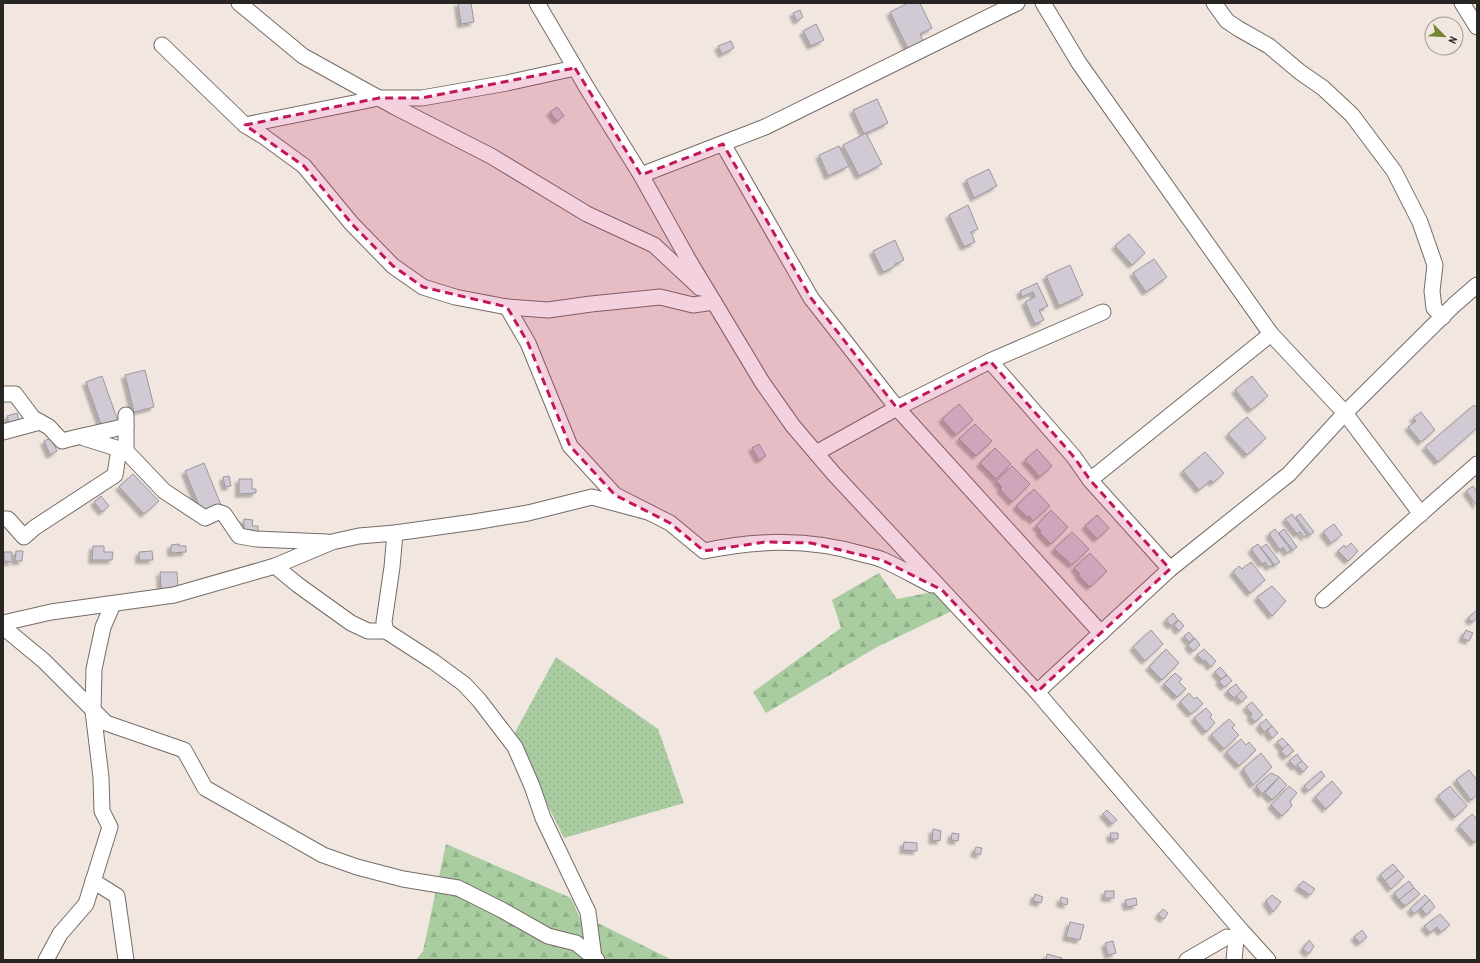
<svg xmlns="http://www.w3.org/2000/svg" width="1480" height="963" font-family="'Archivo Narrow',sans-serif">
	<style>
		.grass { fill: url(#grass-dots) }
		.forest { fill: url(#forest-firs) }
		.building { fill: #d1cad4; stroke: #9b969e; filter: url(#shadow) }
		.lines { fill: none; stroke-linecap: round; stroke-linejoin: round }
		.minor-casing { stroke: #756c66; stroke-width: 17 }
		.minor { stroke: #fff; stroke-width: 15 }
		.marked { fill: #c2185b; fill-opacity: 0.2; stroke: #c2185b; stroke-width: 3; stroke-dasharray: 8 5; stroke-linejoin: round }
	</style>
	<defs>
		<pattern id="grass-dots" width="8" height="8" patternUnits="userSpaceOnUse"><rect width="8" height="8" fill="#a9cca0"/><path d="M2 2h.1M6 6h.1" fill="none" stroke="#91af8a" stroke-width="1.8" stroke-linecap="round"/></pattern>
		<pattern id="forest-firs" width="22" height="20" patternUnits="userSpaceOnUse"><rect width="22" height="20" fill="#a9cca0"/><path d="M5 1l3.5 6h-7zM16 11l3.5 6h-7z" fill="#91af8a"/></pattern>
		<filter id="shadow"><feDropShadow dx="-3.5" dy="3.5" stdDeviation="1" flood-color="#0004"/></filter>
	</defs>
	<rect width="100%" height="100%" fill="#f1e7e0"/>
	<!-- grass -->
	<path class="grass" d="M 556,657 L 658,729 L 684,803 L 564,838 L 513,736 Z"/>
	<!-- forest -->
	<g class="forest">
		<path d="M 879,573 L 897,599 L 942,590 L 958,608 L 877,647 L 766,713 L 753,692 L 841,628 L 832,600 Z"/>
		<path d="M 446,844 L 571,898 L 583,925 L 600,924 L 672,960 L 416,960 L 423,951 Z"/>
	</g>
	<!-- building -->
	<g class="building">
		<path d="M 458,3 L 471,3 L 474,22 L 461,24 Z"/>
		<path d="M 908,3 L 920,3 L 932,28 L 920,34 L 923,41 L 908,49 L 890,12 Z"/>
		<path d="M 800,10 L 803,17 L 797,21 L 793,13 Z"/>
		<path d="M 816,24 L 824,40 L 811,46 L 803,31 Z"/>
		<path d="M 731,41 L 734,48 L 722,54 L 718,46 Z"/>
		<path d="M 877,99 L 888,123 L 864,134 L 853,110 Z"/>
		<path d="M 557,107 L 564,116 L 557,121 L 550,112 Z"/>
		<path d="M 866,133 L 882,164 L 859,176 L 843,145 Z"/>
		<path d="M 839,146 L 849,166 L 828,176 L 819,155 Z"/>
		<path d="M 989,169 L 997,186 L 974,198 L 966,180 Z"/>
		<path d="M 968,205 L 978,229 L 971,232 L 975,242 L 964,247 L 949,215 Z"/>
		<path d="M 1129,234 L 1145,253 L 1132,265 L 1115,246 Z"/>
		<path d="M 895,240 L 904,260 L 895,264 L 894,267 L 883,272 L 873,251 Z"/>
		<path d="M 1154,259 L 1167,277 L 1146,292 L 1133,273 Z"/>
		<path d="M 1070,265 L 1083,295 L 1059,306 L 1046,276 Z"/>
		<path d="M 1037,283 L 1048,306 L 1039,310 L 1044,320 L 1035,324 L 1025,302 L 1035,297 L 1033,292 L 1022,297 L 1020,291 Z"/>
		<path d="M 145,370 L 154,407 L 134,412 L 125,375 Z"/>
		<path d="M 102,376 L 119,424 L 103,430 L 86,382 Z"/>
		<path d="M 1252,376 L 1268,396 L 1251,410 L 1235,390 Z"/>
		<path d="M 959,404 L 973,420 L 956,435 L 942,419 Z"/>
		<path d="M 1474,405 L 1477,408 L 1477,428 L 1438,462 L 1425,447 Z"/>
		<path d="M 1421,412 L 1435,430 L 1421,442 L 1408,427 L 1416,421 L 1413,418 Z"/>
		<path d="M 17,413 L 20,424 L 10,427 L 7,416 Z"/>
		<path d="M 1247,417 L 1266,438 L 1247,455 L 1228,434 Z"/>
		<path d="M 975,424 L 992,441 L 976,456 L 959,439 Z"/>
		<path d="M 51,438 L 57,451 L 50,455 L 44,441 Z"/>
		<path d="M 759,444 L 766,456 L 759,460 L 752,448 Z"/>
		<path d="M 995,448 L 1011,464 L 996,479 L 980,463 Z"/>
		<path d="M 1037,449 L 1052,466 L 1040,477 L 1025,460 Z"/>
		<path d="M 1205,452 L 1224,473 L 1213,483 L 1211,480 L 1199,490 L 1183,471 Z"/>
		<path d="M 204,463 L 221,505 L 202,513 L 185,471 Z"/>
		<path d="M 1012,466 L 1030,484 L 1012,502 L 1000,489 L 1002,487 L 996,481 Z"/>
		<path d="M 133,474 L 159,501 L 144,514 L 119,487 Z"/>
		<path d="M 229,476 L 231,486 L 225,487 L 223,477 Z"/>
		<path d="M 239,479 L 252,479 L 252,489 L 256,489 L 256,493 L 239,494 Z"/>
		<path d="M 1473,486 L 1477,492 L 1477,506 L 1466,491 Z"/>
		<path d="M 1034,489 L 1050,506 L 1033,521 L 1029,516 L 1027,517 L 1016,506 Z"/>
		<path d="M 101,496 L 109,506 L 102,512 L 94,502 Z"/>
		<path d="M 1051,510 L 1068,527 L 1051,544 L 1039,532 L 1041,531 L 1036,526 Z"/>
		<path d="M 1292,514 L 1307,535 L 1304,537 L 1300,532 L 1297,534 L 1285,519 Z"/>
		<path d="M 1300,514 L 1314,532 L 1310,535 L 1296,517 Z"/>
		<path d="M 1097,515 L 1109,528 L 1097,539 L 1085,526 Z"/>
		<path d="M 244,519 L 253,520 L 252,526 L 258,526 L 258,534 L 244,534 Z"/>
		<path d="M 1334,524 L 1342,535 L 1331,543 L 1323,532 Z"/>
		<path d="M 1275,529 L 1291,550 L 1287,553 L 1283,547 L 1280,550 L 1269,534 Z"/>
		<path d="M 1284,529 L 1297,547 L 1293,550 L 1279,533 Z"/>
		<path d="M 1072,532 L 1089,549 L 1072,565 L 1054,549 Z"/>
		<path d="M 1351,543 L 1358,551 L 1348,561 L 1338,551 L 1344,545 L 1346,548 Z"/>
		<path d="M 179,544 L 179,546 L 186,546 L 186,552 L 171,553 L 171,545 Z"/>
		<path d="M 1258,544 L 1273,565 L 1269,567 L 1265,562 L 1262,564 L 1251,549 Z"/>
		<path d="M 1266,544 L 1280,562 L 1275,565 L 1261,548 Z"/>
		<path d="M 93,546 L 104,546 L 104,552 L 113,552 L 112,560 L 92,560 Z"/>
		<path d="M 16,551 L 23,551 L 22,561 L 15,561 Z"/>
		<path d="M 152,551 L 153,560 L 139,560 L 139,552 Z"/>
		<path d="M 4,552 L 12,552 L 12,562 L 4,561 Z"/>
		<path d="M 1090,553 L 1107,571 L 1090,587 L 1078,575 L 1080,574 L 1074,568 Z"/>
		<path d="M 1251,562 L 1265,580 L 1250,593 L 1233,572 L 1239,566 L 1242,569 Z"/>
		<path d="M 160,572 L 177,572 L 178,588 L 161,589 Z"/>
		<path d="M 1272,586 L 1286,601 L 1272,616 L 1257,597 Z"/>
		<path d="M 1477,610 L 1477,618 L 1472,622 L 1468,618 Z"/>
		<path d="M 1173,613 L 1178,620 L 1171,626 L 1166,620 Z"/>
		<path d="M 1179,620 L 1184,626 L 1179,631 L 1174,625 Z"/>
		<path d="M 1151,630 L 1163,644 L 1145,661 L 1133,647 Z"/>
		<path d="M 1466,630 L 1473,633 L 1469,641 L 1462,638 Z"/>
		<path d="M 1189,632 L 1194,638 L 1189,642 L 1184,636 Z"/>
		<path d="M 1195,638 L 1200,645 L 1193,651 L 1188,645 Z"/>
		<path d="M 1166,649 L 1179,663 L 1162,680 L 1149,667 Z"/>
		<path d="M 1204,649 L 1216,661 L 1211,667 L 1205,660 L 1203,661 L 1197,655 Z"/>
		<path d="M 1220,667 L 1227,675 L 1221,679 L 1215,672 Z"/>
		<path d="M 1175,673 L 1182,679 L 1179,682 L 1186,689 L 1177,697 L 1164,684 Z"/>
		<path d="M 1227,675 L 1232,681 L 1224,687 L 1219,681 Z"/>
		<path d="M 1236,684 L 1242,692 L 1234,698 L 1227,691 Z"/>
		<path d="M 1242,691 L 1247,697 L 1241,702 L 1236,696 Z"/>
		<path d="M 1189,693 L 1194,699 L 1197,697 L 1203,704 L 1191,714 L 1180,702 Z"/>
		<path d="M 1252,702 L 1263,715 L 1255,722 L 1250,716 L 1252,714 L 1246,707 Z"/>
		<path d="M 1206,708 L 1212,715 L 1210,717 L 1215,723 L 1206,732 L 1194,718 Z"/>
		<path d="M 1229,719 L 1235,725 L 1232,728 L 1239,735 L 1224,749 L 1211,735 Z"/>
		<path d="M 1266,719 L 1272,726 L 1264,732 L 1259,725 Z"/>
		<path d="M 1272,726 L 1278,733 L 1272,738 L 1267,731 Z"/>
		<path d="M 1282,738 L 1288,744 L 1283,749 L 1277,742 Z"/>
		<path d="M 1241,739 L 1246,745 L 1249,742 L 1256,750 L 1239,766 L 1226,752 Z"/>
		<path d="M 1288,744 L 1294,751 L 1286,757 L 1281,751 Z"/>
		<path d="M 1261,753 L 1272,767 L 1253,785 L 1243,769 Z"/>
		<path d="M 1297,754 L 1302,761 L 1295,767 L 1289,761 Z"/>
		<path d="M 1302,761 L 1308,767 L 1303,772 L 1297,765 Z"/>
		<path d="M 1469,770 L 1477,780 L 1477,795 L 1471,800 L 1456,780 Z"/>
		<path d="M 1321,771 L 1325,776 L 1308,791 L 1304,786 Z"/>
		<path d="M 1271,773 L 1279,777 L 1262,794 L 1256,786 Z"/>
		<path d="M 1279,777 L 1287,785 L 1272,800 L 1265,793 Z"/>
		<path d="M 1332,781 L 1342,793 L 1326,809 L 1315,797 Z"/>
		<path d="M 1289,786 L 1297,793 L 1290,801 L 1292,806 L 1282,816 L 1271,805 Z"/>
		<path d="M 1450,786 L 1467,806 L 1455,817 L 1438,796 Z"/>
		<path d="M 1107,810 L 1117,820 L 1112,824 L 1103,814 Z"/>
		<path d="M 1472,814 L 1477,819 L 1477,840 L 1474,843 L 1459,826 Z"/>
		<path d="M 933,829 L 941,831 L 940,841 L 932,840 Z"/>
		<path d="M 952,833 L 959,834 L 958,841 L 951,840 Z"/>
		<path d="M 1110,833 L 1118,833 L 1118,839 L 1111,839 Z"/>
		<path d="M 904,842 L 917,843 L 917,851 L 903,850 Z"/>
		<path d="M 976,847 L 982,848 L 980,855 L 974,853 Z"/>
		<path d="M 1393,864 L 1398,870 L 1385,881 L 1380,875 Z"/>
		<path d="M 1398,870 L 1404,877 L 1391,889 L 1385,881 Z"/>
		<path d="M 1303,881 L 1315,889 L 1310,895 L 1298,887 Z"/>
		<path d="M 1409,881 L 1414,888 L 1399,900 L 1394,893 Z"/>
		<path d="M 1414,888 L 1420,894 L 1405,906 L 1399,900 Z"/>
		<rect x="1105" y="891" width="9" height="7"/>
		<path d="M 1035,894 L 1043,897 L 1041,903 L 1033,901 Z"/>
		<path d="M 1272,895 L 1281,902 L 1273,912 L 1266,901 Z"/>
		<path d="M 1425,895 L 1430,900 L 1414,914 L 1410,909 Z"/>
		<path d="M 1061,897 L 1068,899 L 1067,905 L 1060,903 Z"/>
		<path d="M 1136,898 L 1137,905 L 1127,907 L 1125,900 Z"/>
		<path d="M 1430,900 L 1435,907 L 1426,915 L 1421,908 Z"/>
		<path d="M 1163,909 L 1168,913 L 1164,919 L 1158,915 Z"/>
		<path d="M 1440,914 L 1450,925 L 1441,932 L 1437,927 L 1430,933 L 1424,926 Z"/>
		<path d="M 1070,922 L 1084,925 L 1080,940 L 1066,937 Z"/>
		<path d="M 1362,930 L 1367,937 L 1360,943 L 1354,937 Z"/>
		<path d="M 1309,940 L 1314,946 L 1309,954 L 1303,949 Z"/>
		<path d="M 1113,941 L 1116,953 L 1108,955 L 1105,943 Z"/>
		<path d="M 1047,954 L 1062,958 L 1061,960 L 1046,960 Z"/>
	</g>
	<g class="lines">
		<defs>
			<g id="minor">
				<path d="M 239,3 L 303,56 L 395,107 L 491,156 L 587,214 L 654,245 L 700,288"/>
				<path d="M 537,3 L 587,88 L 641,175 L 688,259 L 762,382 L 793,426 L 834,474 L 1037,692 L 1239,928 L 1268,960"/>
				<path d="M 1043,3 L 1079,63 L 1271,334 L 1345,413 L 1421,514"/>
				<path d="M 1214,3 L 1227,21 L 1239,29 L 1269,46 L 1300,72 L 1323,88 L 1352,115 L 1394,171 L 1420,222 L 1435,265 L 1432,291 L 1434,308 L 1443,317"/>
				<path d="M 1462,3 L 1477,27"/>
				<path d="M 162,45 L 245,125 L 263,136 L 304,166 L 352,224 L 393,266 L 423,287 L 455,297 L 507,307 L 548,310 L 591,304 L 660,297 L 693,305 L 714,302"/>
				<path d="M 245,125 L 379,98 L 422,98 L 507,83 L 575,68"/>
				<path d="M 723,144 L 811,298 L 897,408 L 816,453"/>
				<path d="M 641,175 L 765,127 L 1017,3"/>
				<path d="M 507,307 L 528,343 L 570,446 L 615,495 L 670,523 L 704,551 C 758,540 808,538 862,554 C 869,556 876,557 883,560 C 899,567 916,577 932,585"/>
				<path d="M 990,361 L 1074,457 L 1090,480 L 1170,569"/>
				<path d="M 3,394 L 15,394 L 33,418 L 49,427 L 62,441 C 83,435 104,432 126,426"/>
				<path d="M 126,415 L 126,451 L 164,491 L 205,518 L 218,512 L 224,514 L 239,536 L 256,539 L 327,542"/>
				<path d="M 3,432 L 40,422"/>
				<path d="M 84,438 L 126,451"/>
				<path d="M 1090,480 L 1271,334"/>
				<path d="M 3,519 L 8,519 L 24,537 L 34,528 L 115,475 L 119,449"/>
				<path d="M 395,533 L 392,567 L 384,622 L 386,631 L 434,662 L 464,684 L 479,700 L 515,747 L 532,786 L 543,818 L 588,912 L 594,958"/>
				<path d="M 275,566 L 298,585 L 351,623 L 368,631 L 386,631"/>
				<path d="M 1323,600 L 1477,464"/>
				<path d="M 3,623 L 51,612 L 174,595 L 275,566 L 332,542 L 359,536 L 395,533 L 474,522 L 528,513 L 592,497 L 648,512"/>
				<path d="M 3,627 L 44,661 L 106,723 L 184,750 L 205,788 L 323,855 L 357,867 L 403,879 L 458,888 L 502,910 L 548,936 L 576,943 L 597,960"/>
				<path d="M 1101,633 L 897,408 L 990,361 L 1103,312"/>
				<path d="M 1037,692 L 1170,569 L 1289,474 L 1345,413 L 1454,305 L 1477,285"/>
				<path d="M 93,881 L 117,896 L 126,960"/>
				<path d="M 46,960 L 60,934 L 86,904 L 110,827 L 102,811 L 101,777 L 93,711 L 94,669 L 103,627 L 113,604"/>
				<path d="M 1187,960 L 1227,937 L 1236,939"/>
				<path d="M 1234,960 L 1236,939 L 1239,929"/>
			</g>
		</defs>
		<!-- minor casing -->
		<use href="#minor" class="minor-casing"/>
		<!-- minor -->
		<use href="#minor" class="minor"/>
	</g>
	<!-- marked area -->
	<path class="marked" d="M 575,68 L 641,175 L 723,144 L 811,298 L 897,408 L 990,361 L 1074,457 L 1090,480 L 1170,569 L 1037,692 L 942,590 L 882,560 L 811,543 L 765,542 L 704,551 L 670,523 L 615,495 L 570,446 L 528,343 L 507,307 L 423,287 L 393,266 L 352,224 L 304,166 L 245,125 L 379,98 L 422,98 Z"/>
	<!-- border -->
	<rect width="1480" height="963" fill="none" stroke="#282522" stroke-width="8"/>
	<!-- north arrow -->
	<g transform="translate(1444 36) rotate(114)"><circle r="19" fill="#f1e7e0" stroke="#a19994"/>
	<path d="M0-3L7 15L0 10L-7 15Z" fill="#748636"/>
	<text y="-6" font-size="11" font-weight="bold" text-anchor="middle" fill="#282522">N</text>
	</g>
</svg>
